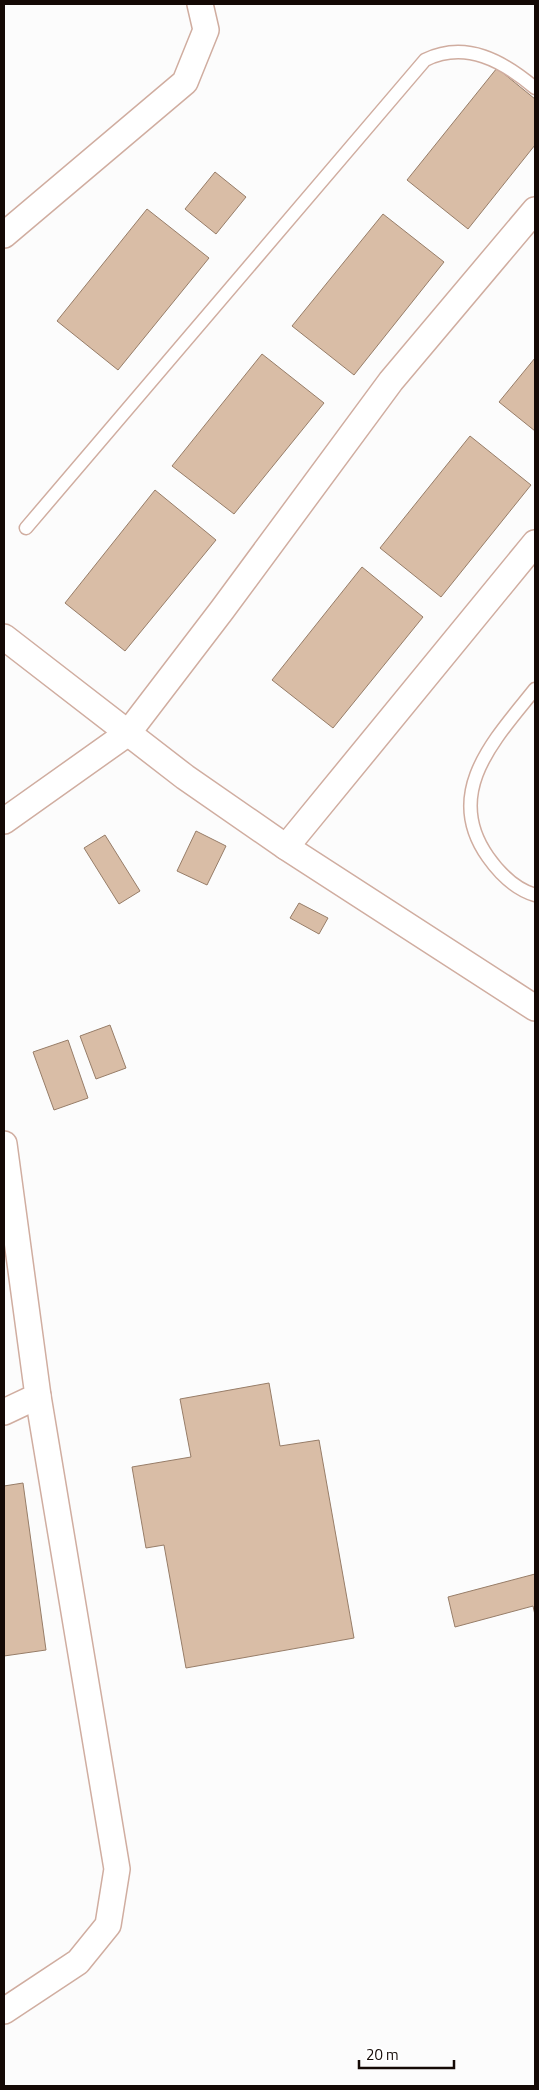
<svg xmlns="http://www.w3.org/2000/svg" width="539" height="2090" font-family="'Titillium Web',sans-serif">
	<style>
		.building { fill: #d9bda6; stroke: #977d68 }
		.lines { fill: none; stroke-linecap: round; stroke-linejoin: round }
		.lane-casing { stroke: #d0ada0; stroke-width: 15 }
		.street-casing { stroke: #d0ada0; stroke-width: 28 }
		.lane { stroke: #fff; stroke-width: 12 }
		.street { stroke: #fff; stroke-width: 25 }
	</style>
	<rect width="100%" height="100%" fill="#fcfcfc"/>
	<!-- building -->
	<g class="building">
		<path d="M 497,68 L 535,99 L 535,145 L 468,229 L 407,180 Z"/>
		<path d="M 215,172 L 246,197 L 216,234 L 185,209 Z"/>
		<path d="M 147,209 L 209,258 L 118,370 L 57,321 Z"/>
		<path d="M 383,214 L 444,262 L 354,375 L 292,326 Z"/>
		<path d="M 262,354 L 324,403 L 234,514 L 172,466 Z"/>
		<path d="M 535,358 L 535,431 L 499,402 Z"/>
		<path d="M 470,436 L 531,485 L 441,597 L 380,548 Z"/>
		<path d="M 155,490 L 216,540 L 125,651 L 65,603 Z"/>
		<path d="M 362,567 L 423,617 L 333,728 L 272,680 Z"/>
		<path d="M 196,831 L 226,846 L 207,885 L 177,871 Z"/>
		<path d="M 105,835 L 140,891 L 119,904 L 84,848 Z"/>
		<path d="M 299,903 L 328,918 L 319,934 L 290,918 Z"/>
		<path d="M 110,1025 L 126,1068 L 96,1079 L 80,1036 Z"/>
		<path d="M 68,1040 L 88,1098 L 54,1110 L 33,1052 Z"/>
		<path d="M 269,1383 L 280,1446 L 319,1440 L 354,1638 L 186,1668 L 164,1545 L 146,1548 L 132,1467 L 191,1457 L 180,1399 Z"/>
		<path d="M 23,1483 L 46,1650 L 4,1656 L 4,1486 Z"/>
		<path d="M 535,1574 L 535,1615 L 533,1606 L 455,1627 L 448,1597 Z"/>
	</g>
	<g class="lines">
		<defs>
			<g id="lane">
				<path d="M 26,528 L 425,60 C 466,40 503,61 535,88"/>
				<path d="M 535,689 C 496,738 442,792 488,857 C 500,874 515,889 535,895"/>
			</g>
			<g id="street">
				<path d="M 4,235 L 185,82 L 206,30 L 200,4"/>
				<path d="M 4,637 L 185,777 L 286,847 L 535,1008"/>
				<path d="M 4,821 L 128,733 L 222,610 L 391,381 L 535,210"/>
				<path d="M 286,847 L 535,543"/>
				<path d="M 4,1144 L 38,1396 L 4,1412"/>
				<path d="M 4,2011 L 78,1962 L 108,1925 L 117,1869 L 38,1396"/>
			</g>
		</defs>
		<!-- lane casing -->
		<use href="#lane" class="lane-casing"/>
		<!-- street casing -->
		<use href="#street" class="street-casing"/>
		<!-- lane -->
		<use href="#lane" class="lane"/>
		<!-- street -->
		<use href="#street" class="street"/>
	</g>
	<!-- border -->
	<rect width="539" height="2090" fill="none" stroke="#140905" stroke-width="10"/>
	<!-- scale -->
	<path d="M359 2060v8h95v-8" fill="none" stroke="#140905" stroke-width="2.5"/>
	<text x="366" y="2060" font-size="15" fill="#140905" stroke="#ffffff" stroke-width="4" paint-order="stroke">20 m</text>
</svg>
